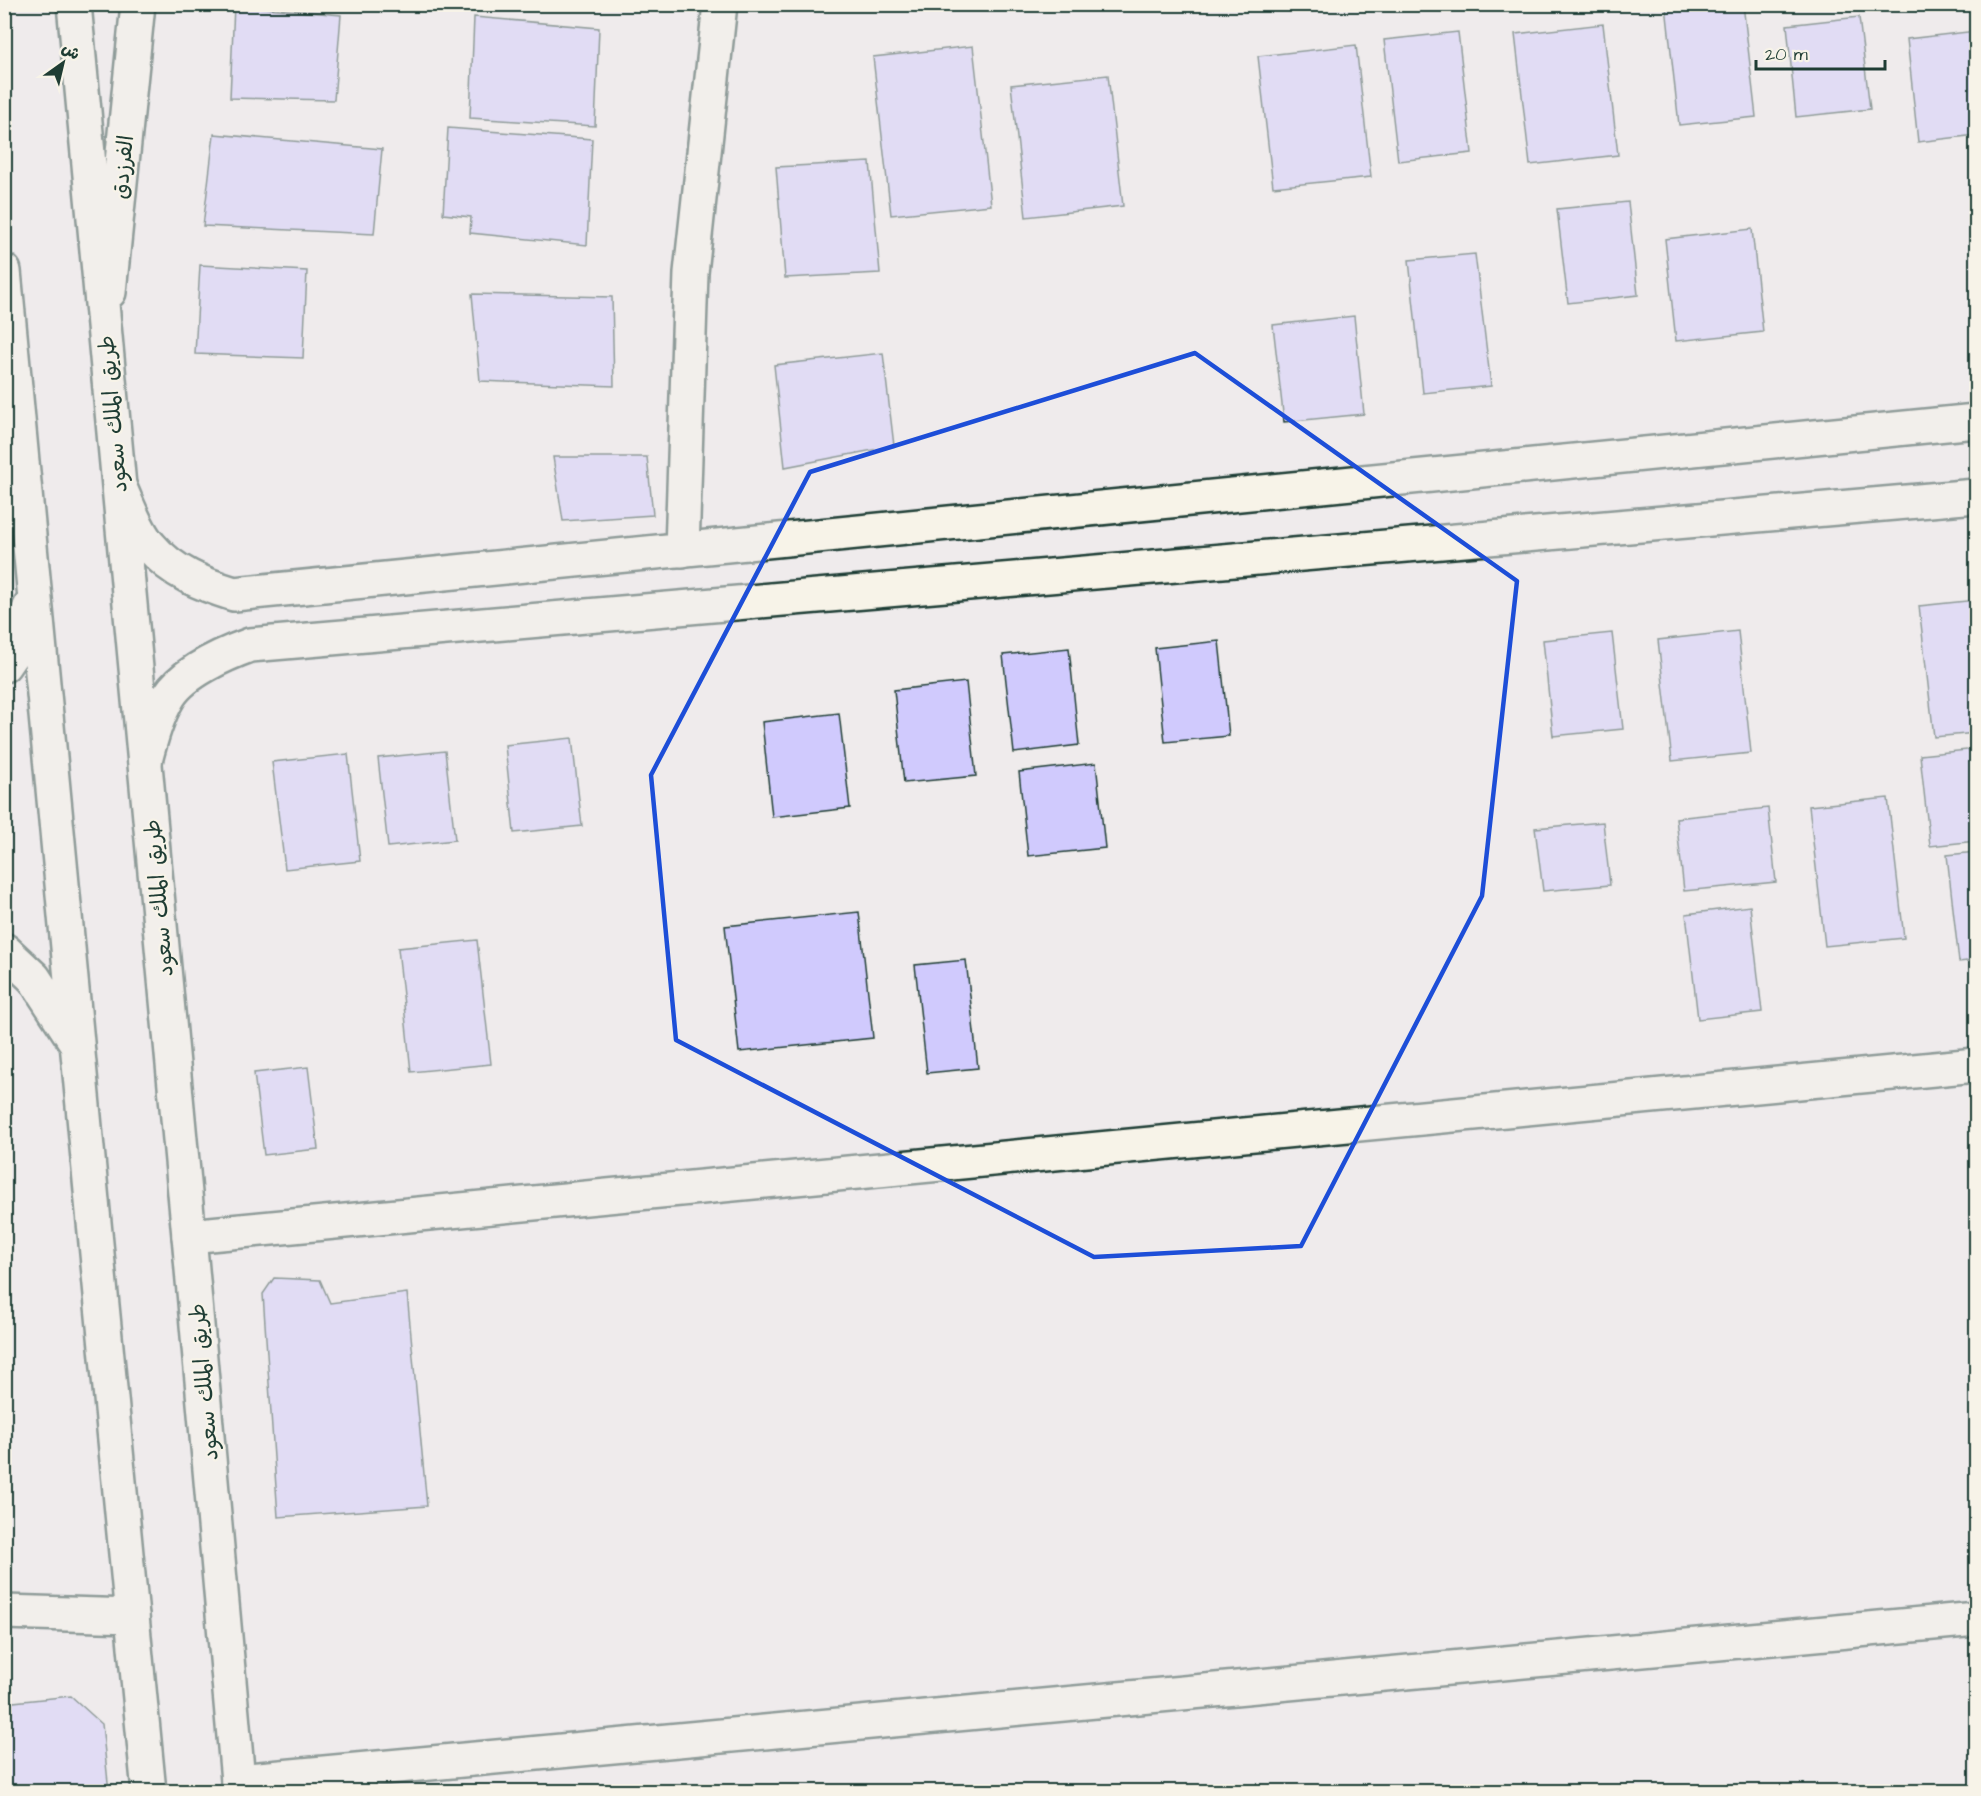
<svg xmlns="http://www.w3.org/2000/svg" width="1981" height="1796" font-family="'Architects Daughter','Playpen Sans Arabic',sans-serif">
	<style>
		.building { fill: #d0cafd; stroke: #1f3d34; stroke-width: 1.5 }
		.lines { fill: none; stroke-linecap: round; stroke-linejoin: round }
		.street-casing { stroke: #1f3d34; stroke-width: 38 }
		.secondary-casing { stroke: #1f3d34; stroke-width: 38 }
		.street { stroke: #f7f3e8; stroke-width: 33 }
		.secondary { stroke: #f7f3e8; stroke-width: 33 }
		.marked { fill: none; stroke: #1d4ed8; stroke-width: 4.5; stroke-linejoin: round }
		.labels { text-anchor: middle; stroke-width: 4.5; stroke-linejoin: round; paint-order: stroke }
		.street-label { font-size: 22px; fill: #1f3d34; stroke: #f7f3e8 }
	</style>
	<rect width="100%" height="100%" fill="#efebec"/>
	<filter id="ink" filterUnits="userSpaceOnUse"><feTurbulence type="fractalNoise" baseFrequency=".0167" numOctaves="2"/><feDisplacementMap in="SourceGraphic" scale="12" xChannelSelector="R" yChannelSelector="G"/><feConvolveMatrix kernelMatrix="1 2 1 2 8 2 1 2 1" color-interpolation-filters="sRGB"/></filter>
	<g filter="url(#ink)">
		<!-- building -->
		<g class="building">
			<path d="M 1683,4 L 1743,4 L 1756,117 L 1679,125 L 1666,6 Z"/>
			<path d="M 234,5 L 341,15 L 334,100 L 230,98 Z"/>
			<path d="M 474,17 L 599,28 L 595,126 L 470,118 Z"/>
			<path d="M 1859,17 L 1870,109 L 1796,117 L 1787,25 Z"/>
			<path d="M 1603,24 L 1618,155 L 1530,165 L 1515,34 Z"/>
			<path d="M 1976,31 L 1976,135 L 1918,142 L 1907,39 Z"/>
			<path d="M 1458,32 L 1472,153 L 1398,161 L 1384,40 Z"/>
			<path d="M 1356,45 L 1371,177 L 1273,187 L 1258,56 Z"/>
			<path d="M 973,46 L 991,205 L 891,215 L 873,57 Z"/>
			<path d="M 1108,75 L 1123,206 L 1026,217 L 1011,85 Z"/>
			<path d="M 448,128 L 592,139 L 587,245 L 470,233 L 471,217 L 443,214 Z"/>
			<path d="M 214,134 L 382,149 L 374,234 L 203,226 Z"/>
			<path d="M 870,162 L 880,273 L 785,278 L 776,167 Z"/>
			<path d="M 1628,202 L 1638,295 L 1568,303 L 1557,209 Z"/>
			<path d="M 1752,229 L 1763,332 L 1676,341 L 1665,239 Z"/>
			<path d="M 1475,254 L 1491,386 L 1423,393 L 1409,260 Z"/>
			<path d="M 200,265 L 307,271 L 303,358 L 195,354 Z"/>
			<path d="M 472,294 L 612,297 L 614,386 L 480,381 Z"/>
			<path d="M 1354,316 L 1364,414 L 1284,422 L 1273,325 Z"/>
			<path d="M 883,353 L 894,446 L 785,467 L 774,365 Z"/>
			<path d="M 553,457 L 647,457 L 653,515 L 563,521 Z"/>
			<path d="M 1976,600 L 1976,733 L 1934,737 L 1919,606 Z"/>
			<path d="M 1738,631 L 1751,753 L 1672,761 L 1658,640 Z"/>
			<path d="M 1612,633 L 1623,729 L 1553,736 L 1543,640 Z"/>
			<path d="M 1219,641 L 1229,736 L 1165,742 L 1155,648 Z"/>
			<path d="M 1069,648 L 1079,745 L 1014,753 L 1003,655 Z"/>
			<path d="M 966,682 L 976,776 L 904,783 L 894,690 Z"/>
			<path d="M 839,713 L 850,808 L 772,817 L 762,722 Z"/>
			<path d="M 572,738 L 582,826 L 514,833 L 505,745 Z"/>
			<path d="M 1976,749 L 1976,841 L 1930,846 L 1920,755 Z"/>
			<path d="M 445,751 L 455,840 L 388,847 L 378,758 Z"/>
			<path d="M 348,754 L 360,861 L 285,869 L 272,762 Z"/>
			<path d="M 1096,763 L 1105,848 L 1028,856 L 1019,772 Z"/>
			<path d="M 1888,798 L 1904,938 L 1825,946 L 1809,806 Z"/>
			<path d="M 1768,808 L 1776,882 L 1684,891 L 1676,818 Z"/>
			<path d="M 1603,822 L 1610,885 L 1543,891 L 1535,828 Z"/>
			<path d="M 1976,852 L 1976,960 L 1959,962 L 1947,855 Z"/>
			<path d="M 1750,906 L 1762,1012 L 1698,1019 L 1686,914 Z"/>
			<path d="M 859,912 L 873,1038 L 739,1052 L 725,926 Z"/>
			<path d="M 477,940 L 491,1064 L 411,1072 L 398,948 Z"/>
			<path d="M 966,960 L 978,1068 L 927,1073 L 915,965 Z"/>
			<path d="M 308,1067 L 318,1149 L 264,1155 L 254,1073 Z"/>
			<path d="M 274,1278 L 320,1280 L 330,1303 L 407,1293 L 427,1506 L 278,1517 L 263,1294 Z"/>
			<path d="M 71,1696 L 102,1724 L 109,1792 L 4,1792 L 4,1703 Z"/>
		</g>
		<g class="lines">
			<defs>
				<g id="street">
					<path d="M 109,292 L 138,4"/>
					<path d="M 120,488 C 128,506 137,532 150,546 C 173,573 202,584 234,594 L 1976,421"/>
					<path d="M 682,550 L 691,273 L 720,4"/>
					<path d="M 145,761 C 151,738 157,716 169,696 C 184,672 225,654 250,645 L 1976,496"/>
					<path d="M 189,1236 L 1976,1065"/>
					<path d="M 4,1612 L 132,1616"/>
					<path d="M 238,1781 L 1976,1619"/>
				</g>
				<g id="secondary">
					<path d="M 74,4 L 189,1236 L 239,1792"/>
					<path d="M 4,271 C 49,778 101,1285 149,1792"/>
					<path d="M 4,665 L 13,652 L 30,607"/>
					<path d="M 4,950 L 34,978 L 75,1041"/>
				</g>
			</defs>
			<!-- street casing -->
			<use href="#street" class="street-casing"/>
			<!-- secondary casing -->
			<use href="#secondary" class="secondary-casing"/>
			<!-- street -->
			<use href="#street" class="street"/>
			<!-- secondary -->
			<use href="#secondary" class="secondary"/>
		</g>
	</g>
	<!-- marked area -->
	<path d="M0 0H1981V1796H0ZM 1195,353 L 1517,581 L 1482,896 L 1301,1246 L 1094,1257 L 676,1040 L 651,775 L 810,472 Z" fill="#efebec" fill-opacity=".55" fill-rule="evenodd"/>
	<path class="marked" d="M 1195,353 L 1517,581 L 1482,896 L 1301,1246 L 1094,1257 L 676,1040 L 651,775 L 810,472 Z"/>
	<g class="labels">
		<!-- street labels -->
		<g class="street-label">
			<text transform="translate(122 167) rotate(-84)" y="8">الفرزدق</text>
			<text transform="translate(112 414) rotate(-95)" y="8">طريق الملك سعود</text>
			<text transform="translate(158 898) rotate(-95)" y="8">طريق الملك سعود</text>
			<text transform="translate(203 1382) rotate(-95)" y="8">طريق الملك سعود</text>
		</g>
	</g>
	<!-- margin -->
	<rect width="1981" height="1796" fill="none" stroke="#f7f3e8" stroke-width="24"/>
	<rect x="12" y="12" width="1957" height="1772" fill="none" stroke="#1f3d34" stroke-width="2" filter="url(#ink)"/>
	<!-- north arrow -->
	<g transform="translate(63 63) rotate(34)" stroke="#f7f3e8" stroke-width="4.5" paint-order="stroke">
	<path d="M0-4.5L10 22L0 15L-10 22Z" fill="#1f3d34"/>
	<text y="-9" font-size="16" font-weight="bold" text-anchor="middle" fill="#1f3d34">ش</text>
	</g>
	<!-- scale -->
	<path d="M1756 60v9h129v-9" fill="none" stroke="#1f3d34" stroke-width="3"/>
	<text x="1765" y="60" font-size="18" fill="#1f3d34" stroke="#f7f3e8" stroke-width="4.5" paint-order="stroke">20 m</text>
</svg>
